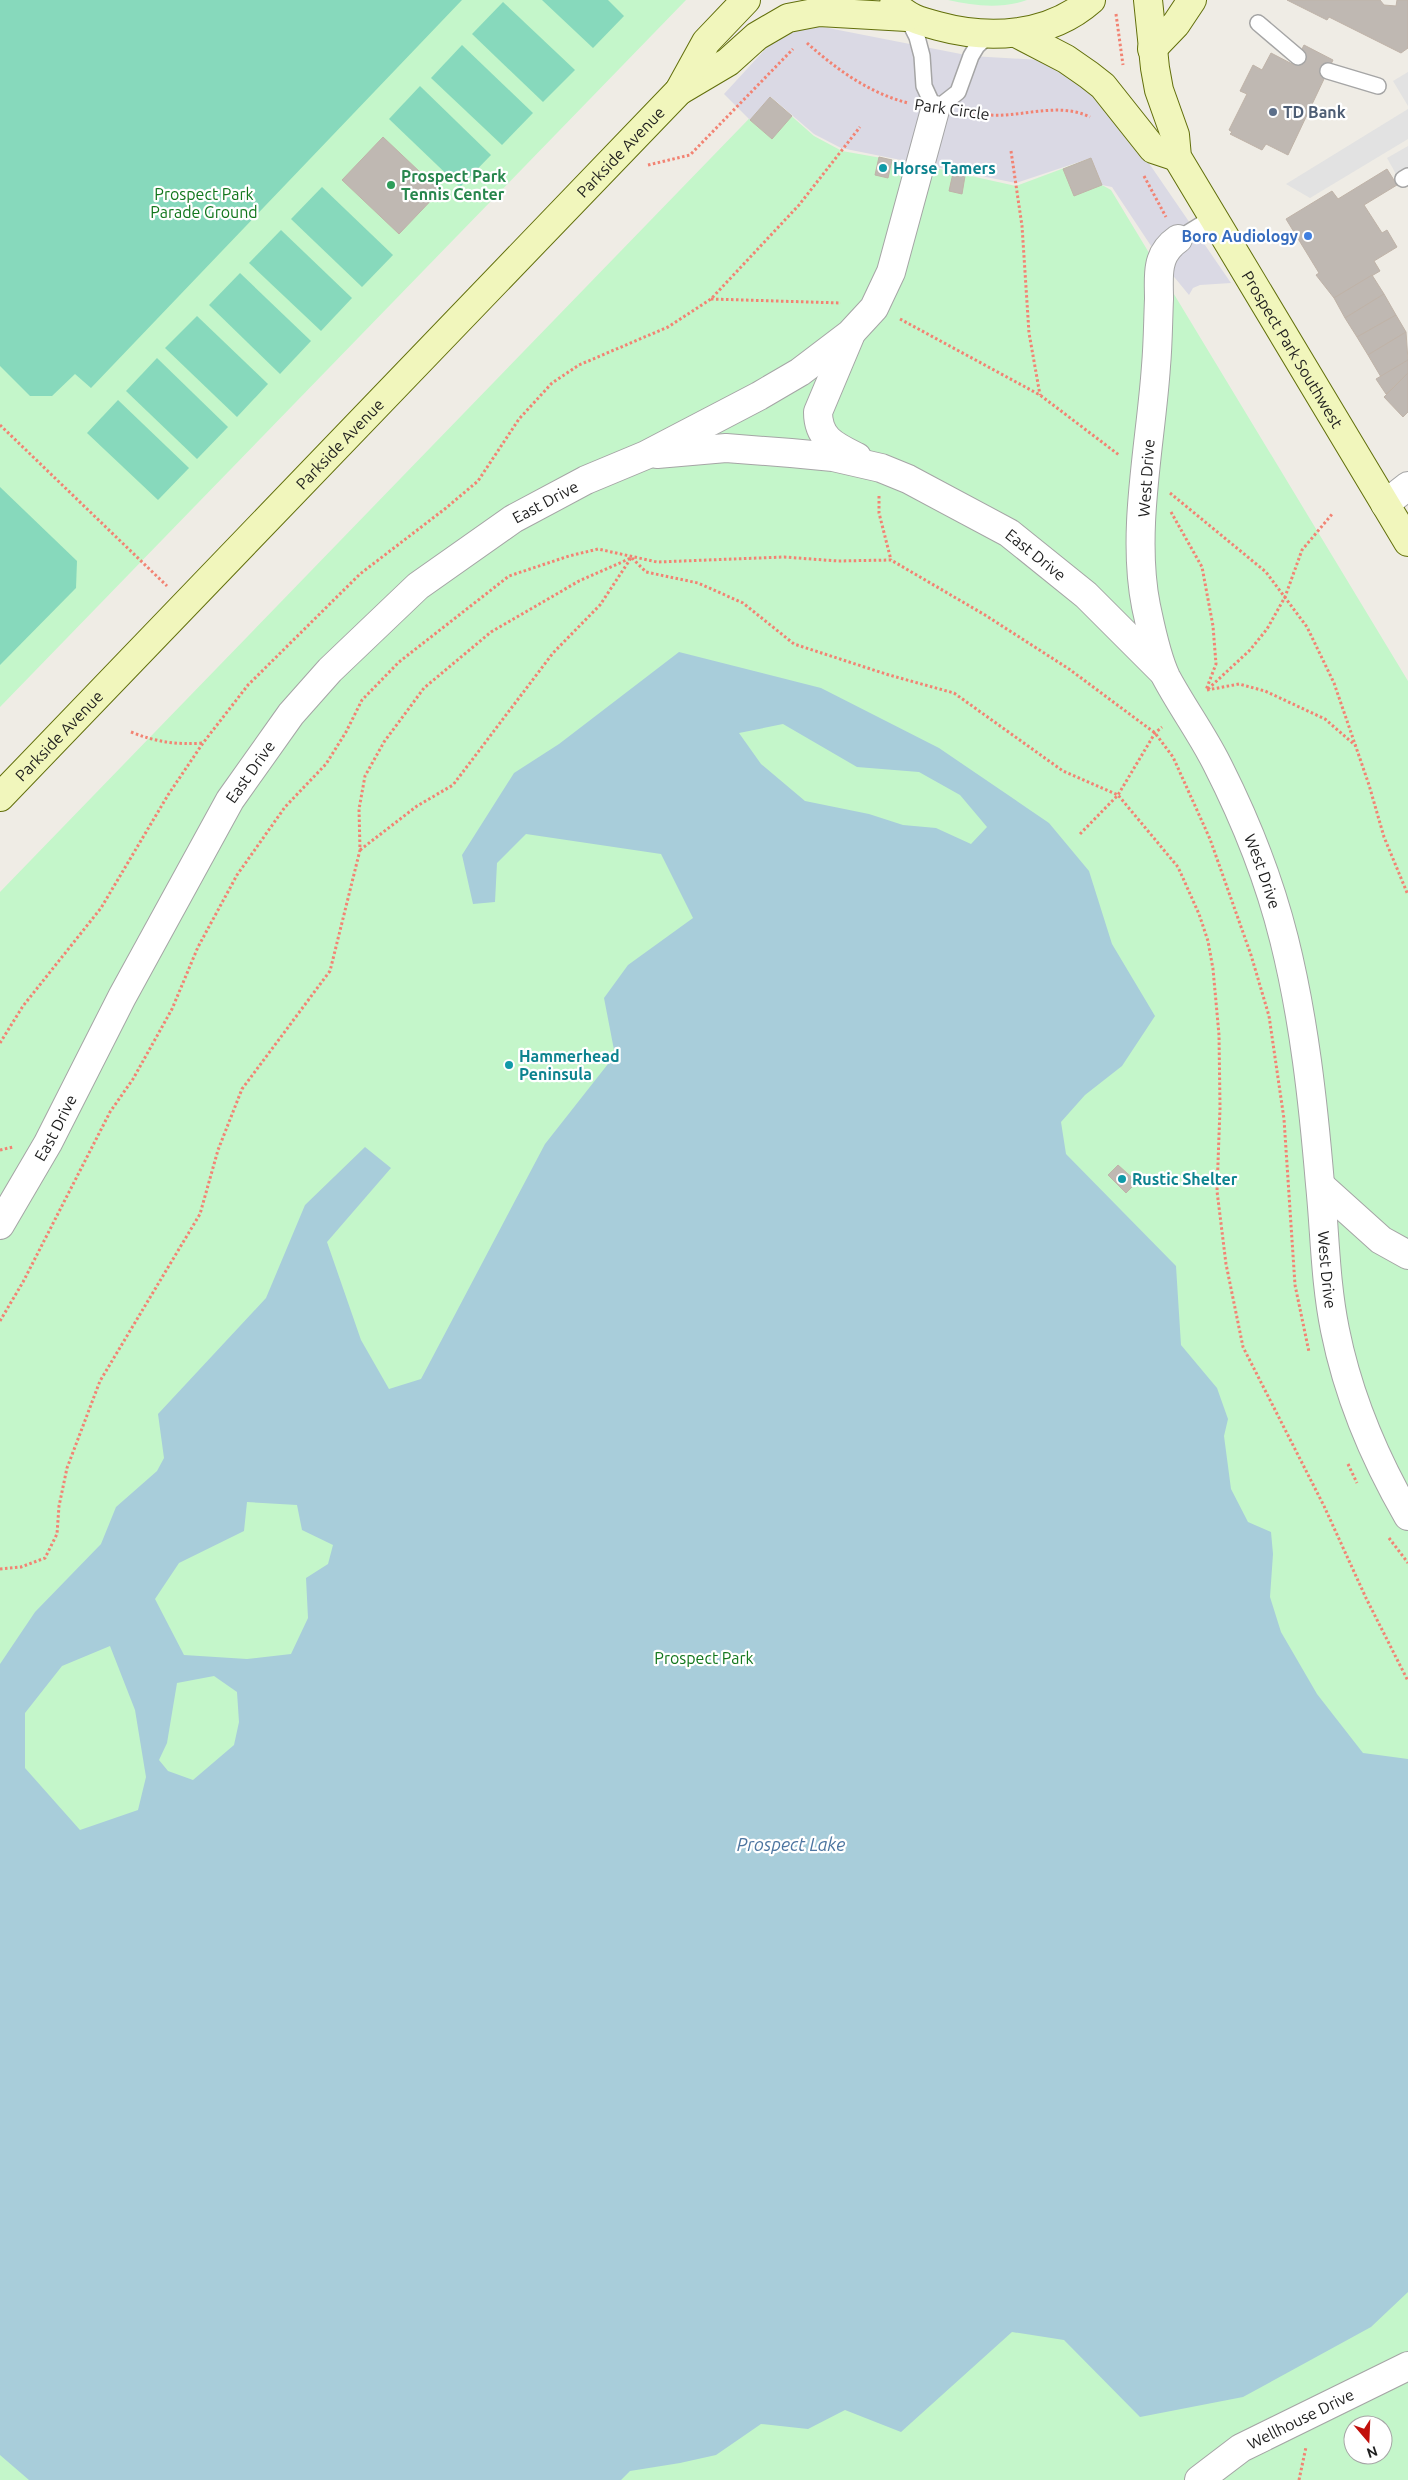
<svg xmlns="http://www.w3.org/2000/svg" width="1408" height="2480" font-family="Ubuntu,sans-serif">
	<style>
		.park { fill: #c4f6ca; fill-rule: evenodd }
		.pitch { fill: #87d9bc }
		.parking { fill: #e2e2e2 }
		.plaza { fill: #dad9e4 }
		.water { fill: #a8cdda; fill-rule: evenodd }
		.building { fill: #bfb8b2; stroke: #bfb3a8 }
		.lines { fill: none; stroke-linecap: round; stroke-linejoin: round }
		.lane-casing { stroke: #a5a5a5; stroke-width: 18 }
		.street-casing { stroke: #a5a5a5; stroke-width: 30 }
		.secondary-casing { stroke: #626f0b; stroke-width: 30 }
		.path { stroke: #f28373; stroke-width: 3; stroke-dasharray: 2.5 2.5; stroke-linecap: butt }
		.lane { stroke: #fff; stroke-width: 15 }
		.street { stroke: #fff; stroke-width: 28 }
		.secondary { stroke: #f1f6bc; stroke-width: 28 }
		.service-dot { fill: #5c6f8a; stroke: #fff; stroke-width: 2 }
		.culture-dot { fill: #0f9aa8; stroke: #fff; stroke-width: 2 }
		.leisure-dot { fill: #2e9e5b; stroke: #fff; stroke-width: 2 }
		.shop-dot { fill: #3f7fe0; stroke: #fff; stroke-width: 2 }
		.labels { text-anchor: middle; stroke-width: 4.5; stroke-linejoin: round; paint-order: stroke }
		.street-label { font-size: 16px; fill: #1e1e1e; stroke: #fff }
		.service-label { font-size: 16px; font-weight: bold; fill: #4e5e75; stroke: #fff; text-anchor: start }
		.culture-label { font-size: 16px; font-weight: bold; fill: #0d838f; stroke: #fff; text-anchor: start }
		.leisure-label { font-size: 16px; font-weight: bold; fill: #27864d; stroke: #fff; text-anchor: start }
		.park-label { font-size: 16px; fill: #12771d; stroke: #fff }
		.shop-label { font-size: 16px; font-weight: bold; fill: #366cbe; stroke: #fff; text-anchor: end }
		.water-label { font-size: 18px; font-style: italic; fill: #4d75a0; stroke: #fff }
	</style>
	<rect width="100%" height="100%" fill="#efece5"/>
	<!-- park -->
	<g class="park">
		<path d="M 0,0 L 686,0 L 0,707 Z"/>
		<path d="M 948,0 L 1027,0 C 1002,9 974,6 948,0 Z"/>
		<path d="M 770,97 L 814,136 L 842,151 L 921,165 L 1016,186 L 1091,158 L 1102,185 L 1111,190 L 1408,681 L 1408,2480 L 0,2480 L 0,892 ZM 1353,2425 L 1383,2425 L 1383,2455 L 1353,2455 Z"/>
	</g>
	<!-- pitch -->
	<g class="pitch">
		<path d="M 0,0 L 462,0 L 91,388 L 75,374 L 52,396 L 30,396 L 0,366 Z"/>
		<path d="M 542,0 L 608,0 L 624,16 L 593,48 Z"/>
		<path d="M 503,2 L 575,70 L 543,102 L 472,34 Z"/>
		<path d="M 462,45 L 533,113 L 502,145 L 431,78 Z"/>
		<path d="M 420,86 L 491,155 L 460,187 L 389,119 Z"/>
		<path d="M 322,187 L 393,255 L 362,287 L 291,219 Z"/>
		<path d="M 281,230 L 352,298 L 321,331 L 249,263 Z"/>
		<path d="M 240,273 L 311,341 L 280,374 L 209,305 Z"/>
		<path d="M 197,316 L 268,384 L 237,417 L 165,348 Z"/>
		<path d="M 157,358 L 228,427 L 197,459 L 126,391 Z"/>
		<path d="M 118,400 L 189,468 L 158,500 L 87,433 Z"/>
		<path d="M 0,487 L 77,561 L 76,588 L 0,665 Z"/>
	</g>
	<!-- parking -->
	<g class="parking">
		<path d="M 1408,72 L 1408,106 L 1393,81 Z"/>
		<path d="M 1408,109 L 1408,139 L 1310,198 L 1286,184 Z"/>
		<path d="M 1408,146 L 1408,179 L 1401,183 L 1387,158 Z"/>
	</g>
	<!-- plaza -->
	<path class="plaza" d="M 818,26 L 971,56 L 1040,60 L 1055,65 L 1081,84 L 1111,114 L 1144,156 L 1231,283 L 1200,285 L 1193,288 L 1189,295 L 1161,261 L 1112,187 L 1102,185 L 1091,158 L 1016,183 L 841,148 L 814,134 L 771,97 L 750,120 L 724,94 L 770,44 L 796,30 Z"/>
	<!-- water -->
	<path class="water" d="M 679,652 L 821,688 L 939,748 L 1049,823 L 1089,871 L 1112,944 L 1155,1016 L 1122,1066 L 1085,1095 L 1061,1122 L 1066,1154 L 1176,1266 L 1181,1345 L 1217,1388 L 1228,1419 L 1224,1436 L 1231,1489 L 1248,1522 L 1271,1532 L 1273,1554 L 1270,1597 L 1281,1632 L 1317,1694 L 1363,1753 L 1408,1759 L 1408,2292 L 1371,2327 L 1243,2397 L 1140,2417 L 1064,2340 L 1012,2332 L 901,2432 L 845,2410 L 808,2429 L 761,2424 L 716,2455 L 680,2463 L 630,2471 L 621,2480 L 29,2480 L 0,2455 L 0,1664 L 35,1612 L 101,1544 L 116,1507 L 157,1471 L 164,1458 L 158,1414 L 266,1298 L 305,1205 L 365,1147 L 391,1168 L 327,1242 L 361,1340 L 389,1389 L 421,1379 L 545,1144 L 615,1055 L 604,998 L 628,965 L 693,918 L 661,854 L 526,834 L 497,863 L 495,902 L 473,904 L 462,855 L 514,773 L 559,744 ZM 783,724 L 857,767 L 919,772 L 960,795 L 987,827 L 971,844 L 936,828 L 903,825 L 869,814 L 805,801 L 761,764 L 739,733 ZM 247,1502 L 297,1505 L 302,1530 L 333,1545 L 328,1564 L 306,1578 L 308,1618 L 291,1654 L 247,1659 L 184,1655 L 155,1599 L 179,1563 L 244,1531 ZM 110,1646 L 135,1710 L 146,1777 L 138,1810 L 80,1830 L 25,1768 L 25,1713 L 62,1666 ZM 214,1676 L 237,1692 L 239,1722 L 234,1745 L 193,1780 L 168,1771 L 159,1760 L 167,1743 L 177,1683 Z"/>
	<!-- building -->
	<g class="building">
		<path d="M 1287,0 L 1380,0 L 1384,5 L 1396,6 L 1397,0 L 1408,0 L 1408,48 L 1401,53 L 1329,17 L 1327,20 Z"/>
		<path d="M 1304,45 L 1333,60 L 1288,155 L 1266,144 L 1262,150 L 1230,134 L 1232,132 L 1229,130 L 1247,94 L 1240,91 L 1253,65 L 1262,70 L 1271,53 L 1294,65 Z"/>
		<path d="M 770,97 L 792,116 L 772,139 L 750,120 Z"/>
		<path d="M 383,137 L 440,191 L 399,234 L 342,180 Z"/>
		<path d="M 879,157 L 892,160 L 888,178 L 875,175 Z"/>
		<path d="M 1091,158 L 1102,185 L 1074,196 L 1063,169 Z"/>
		<path d="M 1387,169 L 1397,185 L 1364,205 L 1382,233 L 1387,230 L 1397,247 L 1374,261 L 1380,271 L 1334,298 L 1316,275 L 1319,273 L 1286,219 L 1332,191 L 1338,199 Z"/>
		<path d="M 953,173 L 965,176 L 962,194 L 949,191 Z"/>
		<path d="M 1372,275 L 1384,294 L 1345,318 L 1334,298 Z"/>
		<path d="M 1384,294 L 1396,315 L 1357,337 L 1345,318 Z"/>
		<path d="M 1396,315 L 1406,332 L 1368,355 L 1357,337 Z"/>
		<path d="M 1406,332 L 1408,360 L 1381,377 L 1368,355 Z"/>
		<path d="M 1408,360 L 1408,373 L 1386,394 L 1376,379 Z"/>
		<path d="M 1408,373 L 1408,412 L 1403,417 L 1384,397 Z"/>
		<path d="M 1118,1165 L 1137,1182 L 1126,1193 L 1108,1175 Z"/>
	</g>
	<g class="lines">
		<defs>
			<g id="lane">
				<path d="M 907,17 L 917,37 L 922,56 L 924,86 L 935,110 L 958,92 L 971,56 L 977,46 L 989,35"/>
				<path d="M 1258,23 L 1298,57"/>
				<path d="M 1328,71 L 1378,86"/>
				<path d="M 1403,179 L 1408,176"/>
				<path d="M 1178,239 L 1212,218"/>
			</g>
			<g id="street">
				<path id="s1" d="M 1178,239 C 1168,246 1162,254 1160,266 C 1158,276 1159,288 1159,299 C 1158,321 1158,344 1156,366 C 1151,442 1131,531 1146,606 C 1151,629 1156,656 1166,677 C 1182,707 1202,734 1217,764 C 1245,819 1269,879 1284,939 C 1304,1019 1313,1101 1320,1184 C 1325,1233 1325,1281 1335,1330 C 1348,1395 1375,1459 1408,1516"/>
				<path d="M 850,336 L 818,412 C 818,439 835,446 857,457"/>
				<path id="s2" d="M 657,454 L 726,448 L 791,453 L 833,457 L 881,468 L 908,479 L 1009,533 L 1086,595 L 1163,672"/>
				<path d="M 1385,504 L 1408,486"/>
				<path d="M 1321,1186 L 1381,1240 L 1408,1255"/>
				<path id="s3" d="M 0,1225 L 48,1143 L 122,997 L 230,800 L 291,714 L 330,670 L 418,586 L 513,519 L 586,480 L 646,455 L 759,396 L 800,372 L 850,334 L 874,308 L 891,272 L 935,110"/>
				<path id="s4" d="M 1199,2480 L 1241,2448 L 1408,2366"/>
			</g>
			<g id="secondary">
				<path id="s5" d="M 1148,0 L 1155,68 L 1159,90 L 1175,135 L 1177,157 L 1408,542"/>
				<path d="M 894,4 C 908,18 919,21 938,26 C 989,40 1049,37 1091,0"/>
				<path d="M 1016,33 L 1066,59 L 1089,75 L 1103,86 L 1153,149 L 1177,157"/>
				<path d="M 1152,49 L 1176,24 L 1192,0"/>
				<path d="M 679,91 L 728,62 L 757,36 L 788,18 L 819,12 L 907,17"/>
				<path id="s6" d="M 0,797 L 679,91 L 706,42 L 746,0"/>
			</g>
		</defs>
		<!-- lane casing -->
		<use href="#lane" class="lane-casing"/>
		<!-- street casing -->
		<use href="#street" class="street-casing"/>
		<!-- secondary casing -->
		<use href="#secondary" class="secondary-casing"/>
		<!-- path -->
		<g class="path">
			<path d="M 1116,14 L 1123,65"/>
			<path d="M 807,43 C 836,69 869,93 908,103"/>
			<path d="M 966,113 C 979,114 992,116 1005,115 C 1034,113 1063,104 1090,117"/>
			<path d="M 1011,151 L 1022,226 L 1029,333 L 1040,395"/>
			<path d="M 648,165 L 690,155 L 793,49"/>
			<path d="M 1144,176 L 1166,217"/>
			<path d="M 711,299 L 841,303"/>
			<path d="M 900,319 L 1040,395 L 1119,455"/>
			<path d="M 0,425 L 167,586"/>
			<path d="M 1170,493 L 1266,572 L 1307,627 L 1334,683 L 1369,785 L 1384,837 L 1408,895"/>
			<path d="M 879,496 L 879,513 L 891,560"/>
			<path d="M 1171,512 L 1202,567 L 1213,626 L 1216,664 L 1206,690"/>
			<path d="M 632,558 L 646,572 L 698,583 L 743,603 L 794,644 L 889,675 L 954,693 L 1063,771 L 1118,795 L 1178,867 L 1199,914 L 1208,941 L 1213,969 L 1219,1035 L 1220,1108 L 1217,1191 L 1226,1264 L 1243,1347 L 1324,1506 L 1366,1598 L 1408,1681"/>
			<path d="M 1208,689 L 1250,650 L 1267,629 L 1285,597 L 1302,550 L 1333,513"/>
			<path d="M 1207,690 L 1239,684 L 1265,691 L 1325,719 L 1356,746"/>
			<path d="M 131,732 C 156,742 176,745 203,743"/>
			<path d="M 1080,834 L 1118,795 L 1155,733 L 1162,727"/>
			<path d="M 360,850 L 417,806 L 453,785 L 553,653 L 600,605 L 631,558"/>
			<path d="M 0,1043 L 23,1006 L 101,908 L 168,795 L 203,743 L 248,685 L 360,574 L 446,508 L 478,481 L 519,419 L 552,383 L 579,365 L 668,327 L 711,299 L 799,205 L 860,127"/>
			<path d="M 0,1150 L 13,1147"/>
			<path d="M 0,1321 L 23,1282 L 110,1112 L 133,1079 L 172,1009 L 198,947 L 237,875 L 285,807 L 326,764 L 346,732 L 362,700 L 399,662 L 509,576 L 569,556 L 598,549 L 657,562 L 784,557 L 838,561 L 891,560 L 985,615 L 1069,669 L 1155,733 L 1173,757 L 1210,839 L 1251,955 L 1269,1016 L 1284,1119 L 1295,1285 L 1309,1352"/>
			<path d="M 1348,1464 L 1357,1483"/>
			<path d="M 1389,1538 L 1408,1563"/>
			<path d="M 0,1569 L 21,1567 L 45,1558 L 57,1534 L 59,1506 L 67,1468 L 100,1381 L 200,1214 L 218,1150 L 242,1089 L 330,971 L 360,850 L 359,809 L 365,776 L 384,742 L 424,688 L 491,632 L 579,581 L 631,558"/>
			<path d="M 1299,2480 L 1306,2447"/>
		</g>
		<!-- lane -->
		<use href="#lane" class="lane"/>
		<!-- street -->
		<use href="#street" class="street"/>
		<!-- secondary -->
		<use href="#secondary" class="secondary"/>
	</g>
	<!-- markers -->
	<circle class="service-dot" cx="1273" cy="112" r="5"/>
	<g class="culture-dot">
		<circle cx="883" cy="168" r="5"/>
		<circle cx="509" cy="1065" r="5"/>
		<circle cx="1122" cy="1179" r="5"/>
	</g>
	<circle class="leisure-dot" cx="391" cy="185" r="5"/>
	<circle class="shop-dot" cx="1308" cy="236" r="5"/>
	<g class="labels">
		<!-- street labels -->
		<g class="street-label">
			<text transform="translate(952 109) rotate(8)" y="6">Park Circle</text>
			<text dy="6" stroke="none"><textPath href="#s6" startOffset="895">Parkside Avenue</textPath></text>
			<text dy="6" stroke="none"><textPath href="#s5" startOffset="385">Prospect Park Southwest</textPath></text>
			<text dy="6" stroke="none"><textPath href="#s6" startOffset="490">Parkside Avenue</textPath></text>
			<text transform="translate(1146 478) rotate(-86)" y="6">West Drive</text>
			<text dy="6" stroke="none"><textPath href="#s3" startOffset="922">East Drive</textPath></text>
			<text dy="6" stroke="none"><textPath href="#s2" startOffset="404">East Drive</textPath></text>
			<text dy="6" stroke="none"><textPath href="#s6" startOffset="85">Parkside Avenue</textPath></text>
			<text dy="6" stroke="none"><textPath href="#s3" startOffset="518">East Drive</textPath></text>
			<text dy="6" stroke="none"><textPath href="#s1" startOffset="666">West Drive</textPath></text>
			<text dy="6" stroke="none"><textPath href="#s3" startOffset="112">East Drive</textPath></text>
			<text dy="6" stroke="none"><textPath href="#s1" startOffset="1071">West Drive</textPath></text>
			<text dy="6" stroke="none"><textPath href="#s4" startOffset="119">Wellhouse Drive</textPath></text>
		</g>
		<!-- service labels -->
		<g class="service-label">
			<text x="1283" y="118">TD Bank</text>
		</g>
		<!-- culture labels -->
		<g class="culture-label">
			<text x="893" y="174">Horse Tamers</text>
			<text x="519" y="1062">Hammerhead<tspan x="519" dy="18">Peninsula</tspan></text>
			<text x="1132" y="1185">Rustic Shelter</text>
		</g>
		<!-- leisure labels -->
		<g class="leisure-label">
			<text x="401" y="182">Prospect Park<tspan x="401" dy="18">Tennis Center</tspan></text>
		</g>
		<!-- park labels -->
		<g class="park-label">
			<text x="204" y="200">Prospect Park<tspan x="204" dy="18">Parade Ground</tspan></text>
			<text x="704" y="1664">Prospect Park</text>
		</g>
		<!-- shop labels -->
		<g class="shop-label">
			<text x="1298" y="242">Boro Audiology</text>
		</g>
		<!-- water labels -->
		<g class="water-label">
			<text x="791" y="1851">Prospect Lake</text>
		</g>
	</g>
	<!-- north arrow -->
	<g transform="translate(1368 2440) rotate(161)"><circle r="24" fill="#ffffff" stroke="#a5a5a5"/>
	<path d="M0-4L9 19L0 12L-9 19Z" fill="#c1100c"/>
	<text y="-8" font-size="14" font-weight="bold" text-anchor="middle" fill="#1e1e1e">N</text>
	</g>
</svg>
